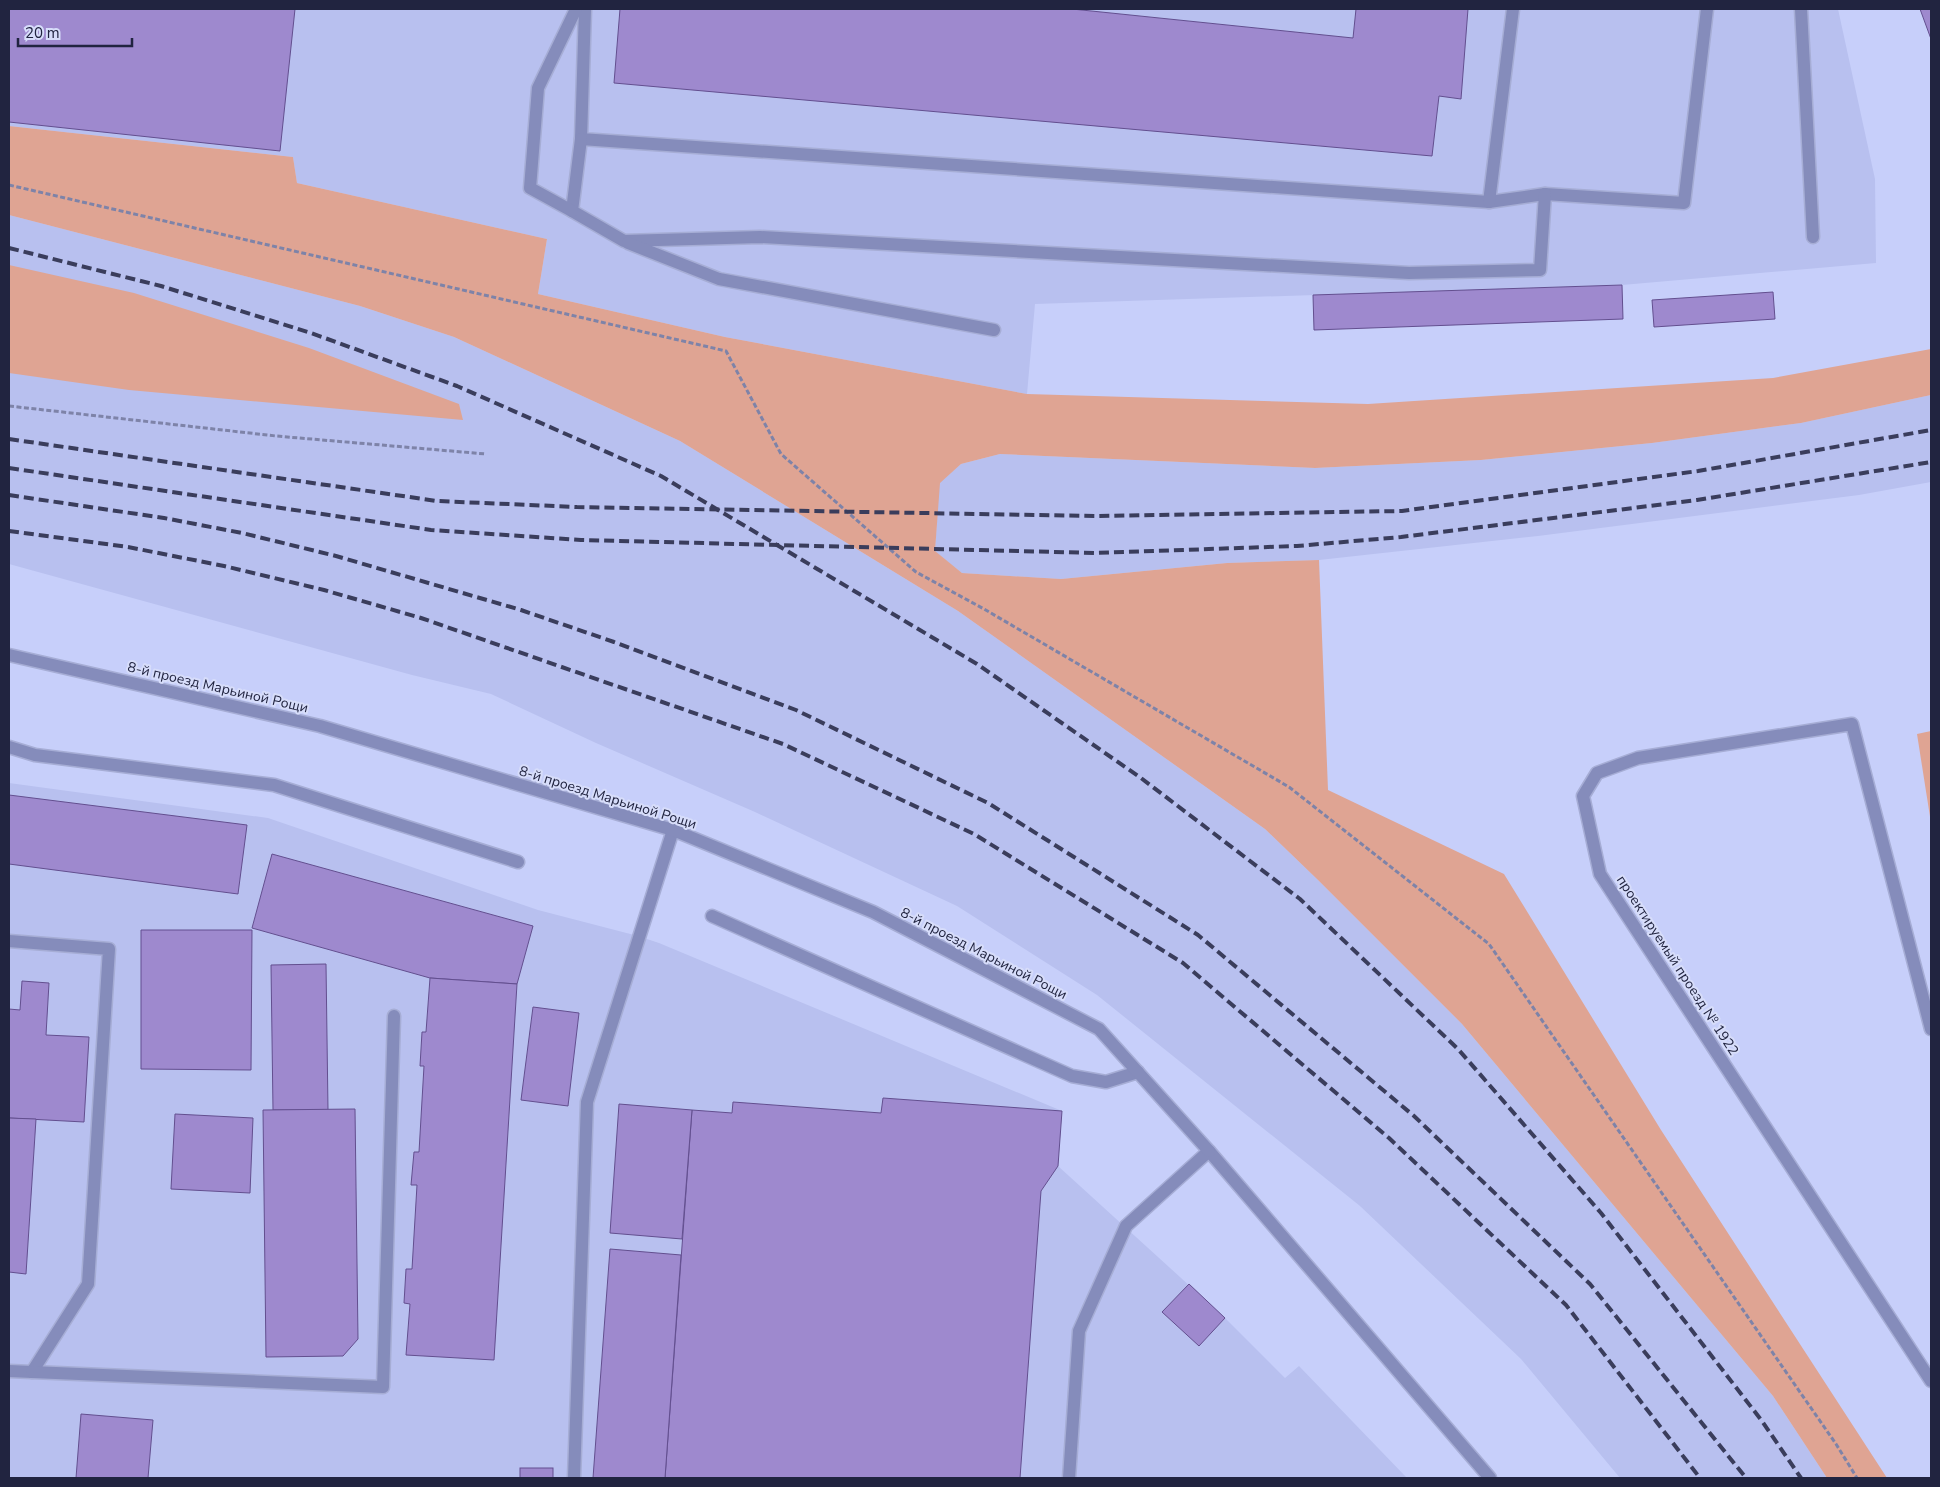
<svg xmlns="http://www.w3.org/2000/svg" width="1940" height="1487" font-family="'Nunito Sans',sans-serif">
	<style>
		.built { fill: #b8c0ef }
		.green { fill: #dfa493 }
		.building { fill: #9e89ce; stroke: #634f8f }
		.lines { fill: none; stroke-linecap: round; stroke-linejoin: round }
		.lane-casing { stroke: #a6add5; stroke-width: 15 }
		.street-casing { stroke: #a6add5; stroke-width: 15 }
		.path { stroke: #7e83a8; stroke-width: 3; stroke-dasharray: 5 2.5; stroke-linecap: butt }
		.lane { stroke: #858cbb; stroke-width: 12 }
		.street { stroke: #858cbb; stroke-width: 12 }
		.rail { stroke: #3a3d5c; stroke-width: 4; stroke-dasharray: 10 5; stroke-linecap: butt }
		.labels { text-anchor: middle; stroke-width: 4; stroke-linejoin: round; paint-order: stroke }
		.street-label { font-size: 14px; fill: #212440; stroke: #d7ddfa }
	</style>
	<rect width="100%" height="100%" fill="#c7cffa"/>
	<!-- built -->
	<g class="built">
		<path d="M 9,9 L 1838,9 L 1875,179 L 1876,263 L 1622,285 L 1035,304 L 1027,394 L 725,337 L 538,294 L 547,239 L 297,183 L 293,157 L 9,126 Z"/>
		<path d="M 9,215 L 360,306 L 454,337 L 680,441 L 958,611 L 1265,829 L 1318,880 L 1462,1024 L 1773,1396 L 1827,1478 L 1620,1478 L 1521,1359 L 1360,1206 L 1097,995 L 957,906 L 755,812 L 596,743 L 491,694 L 412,675 L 9,564 Z"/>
		<path d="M 1931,395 L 1931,482 L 1859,495 L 1538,536 L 1319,560 L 1227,563 L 1061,579 L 962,573 L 935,552 L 939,483 L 961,464 L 1000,454 L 1315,468 L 1481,460 L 1652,443 L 1801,423 Z"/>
		<path d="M 9,783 L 268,818 L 538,910 L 638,936 L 659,943 L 1062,1111 L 1058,1166 L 1225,1318 L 1285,1378 L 1299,1366 L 1407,1478 L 9,1478 Z"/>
	</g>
	<!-- green -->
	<g class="green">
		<path d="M 9,126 L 293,157 L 297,183 L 547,239 L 538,294 L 725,337 L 1027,394 L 1368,404 L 1773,378 L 1931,349 L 1931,395 L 1801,423 L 1652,443 L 1481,460 L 1315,468 L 1000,454 L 961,464 L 940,483 L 935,551 L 962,573 L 1061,579 L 1227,563 L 1319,560 L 1328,790 L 1504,874 L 1661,1130 L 1887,1478 L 1827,1478 L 1773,1396 L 1462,1024 L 1318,880 L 1265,829 L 958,611 L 680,441 L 454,337 L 360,306 L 9,215 Z"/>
		<path d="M 9,265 L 134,293 L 309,348 L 459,404 L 463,420 L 129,390 L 9,373 Z"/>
		<path d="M 1931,731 L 1931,823 L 1917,734 Z"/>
	</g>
	<!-- building -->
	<g class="building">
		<path d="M 9,9 L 295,9 L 280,151 L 9,122 Z"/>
		<path d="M 620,9 L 1072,9 L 1353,38 L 1356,9 L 1468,9 L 1461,99 L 1439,96 L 1432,156 L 614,83 Z"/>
		<path d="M 1920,9 L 1931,9 L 1931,39 Z"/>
		<path d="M 1622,285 L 1623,319 L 1314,330 L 1313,295 Z"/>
		<path d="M 1773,292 L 1775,319 L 1654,327 L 1652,300 Z"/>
		<path d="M 9,795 L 247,825 L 238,894 L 9,864 Z"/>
		<path d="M 272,854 L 533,926 L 517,984 L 430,978 L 252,928 Z"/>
		<path d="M 141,930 L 252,930 L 251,1070 L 141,1069 Z"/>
		<path d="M 326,964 L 328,1110 L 273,1110 L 271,965 Z"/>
		<path d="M 430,978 L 517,984 L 494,1360 L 406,1355 L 410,1304 L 404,1303 L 406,1269 L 412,1269 L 417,1185 L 411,1185 L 414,1152 L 419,1152 L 424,1066 L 420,1066 L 422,1032 L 426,1032 Z"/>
		<path d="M 22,981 L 49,983 L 46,1035 L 89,1037 L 84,1122 L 9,1118 L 9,1009 L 20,1010 Z"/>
		<path d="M 533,1007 L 579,1013 L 568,1106 L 521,1100 Z"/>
		<path d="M 883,1098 L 1062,1111 L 1058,1166 L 1041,1191 L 1020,1478 L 665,1478 L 692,1110 L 732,1113 L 733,1102 L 881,1113 Z"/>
		<path d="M 619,1104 L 692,1110 L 682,1239 L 610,1233 Z"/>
		<path d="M 355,1109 L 358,1339 L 343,1356 L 266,1357 L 263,1110 Z"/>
		<path d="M 175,1114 L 253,1118 L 250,1193 L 171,1189 Z"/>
		<path d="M 9,1118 L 36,1119 L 26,1274 L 9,1272 Z"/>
		<path d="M 610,1249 L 681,1255 L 665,1478 L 593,1478 Z"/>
		<path d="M 1189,1284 L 1225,1318 L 1199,1346 L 1162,1312 Z"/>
		<path d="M 81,1414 L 153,1420 L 148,1478 L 76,1478 Z"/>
		<rect x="520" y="1468" width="33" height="10"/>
	</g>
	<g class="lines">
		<defs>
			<g id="lane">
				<path d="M 585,9 L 581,139 L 1489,202 L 1545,194 L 1684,203 L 1707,9"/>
				<path d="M 1801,9 L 1813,237"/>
				<path d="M 581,139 L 572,211 L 624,241 L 760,237 L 1409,273 L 1540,270 L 1545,194"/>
				<path d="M 1489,202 L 1513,9"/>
				<path d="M 572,211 L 530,188 L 538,88 L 576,9"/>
				<path d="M 628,243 L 719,279 L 994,330"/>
				<path d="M 9,747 L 35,755 L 274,785 L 518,862"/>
				<path d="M 712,916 L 1072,1076 L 1106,1082 L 1138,1072"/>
				<path d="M 9,941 L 109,949 L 88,1284 L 32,1372 L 9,1371"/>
				<path d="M 1931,1029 L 1852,724 L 1638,758 L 1597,773 L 1583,796 L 1600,874 L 1931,1381"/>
				<path d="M 32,1372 L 383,1387 L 394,1016"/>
				<path d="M 574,1478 L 587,1102 L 673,830"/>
				<path d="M 1069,1478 L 1079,1331 L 1126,1226 L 1209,1151 L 1490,1478"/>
			</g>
			<path id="street" d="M 9,655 L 320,726 L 673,830 L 873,912 L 1099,1029 L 1209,1151"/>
		</defs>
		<!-- lane casing -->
		<use href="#lane" class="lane-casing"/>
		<!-- street casing -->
		<use href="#street" class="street-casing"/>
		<!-- path -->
		<g class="path">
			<path d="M 9,185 L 726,351 L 781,454 L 916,572 L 984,609 L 1289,787 L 1489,944 L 1836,1444 L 1857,1478"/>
			<path d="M 9,406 L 276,436 L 486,454"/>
		</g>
		<!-- lane -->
		<use href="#lane" class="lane"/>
		<!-- street -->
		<use href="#street" class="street"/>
		<!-- rail -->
		<g class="rail">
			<path d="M 9,248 L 161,286 L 311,333 L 457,386 L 661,476 L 977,664 L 1141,778 L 1300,899 L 1458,1049 L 1601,1213 L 1762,1421 L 1801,1478"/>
			<path d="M 9,439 L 437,501 L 577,507 L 1095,516 L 1402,511 L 1698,471 L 1931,430"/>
			<path d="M 9,468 L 431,530 L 581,540 L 1094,553 L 1297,546 L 1401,537 L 1697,500 L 1931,462"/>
			<path d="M 9,495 L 164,518 L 242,533 L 336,556 L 521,610 L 614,642 L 796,710 L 988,803 L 1198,935 L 1414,1116 L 1590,1284 L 1746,1478"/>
			<path d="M 9,531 L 128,547 L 224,566 L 324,590 L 421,618 L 783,744 L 974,834 L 1183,963 L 1389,1138 L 1566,1305 L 1700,1478"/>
		</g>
	</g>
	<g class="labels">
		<!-- street labels -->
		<g class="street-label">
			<text transform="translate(218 687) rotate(13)" y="5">8-й проезд Марьиной Рощи</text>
			<text transform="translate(608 797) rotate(17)" y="5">8-й проезд Марьиной Рощи</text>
			<text transform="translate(984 953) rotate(27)" y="5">8-й проезд Марьиной Рощи</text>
			<text transform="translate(1678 965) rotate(57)" y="5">проектируемый проезд № 1922</text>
		</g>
	</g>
	<!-- border -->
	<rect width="1940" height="1487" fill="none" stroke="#212440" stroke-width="20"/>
	<!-- scale -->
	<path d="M18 38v8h114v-8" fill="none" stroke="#212440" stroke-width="2.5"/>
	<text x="25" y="38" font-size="15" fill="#212440" stroke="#d7ddfa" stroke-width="4" paint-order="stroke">20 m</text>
</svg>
